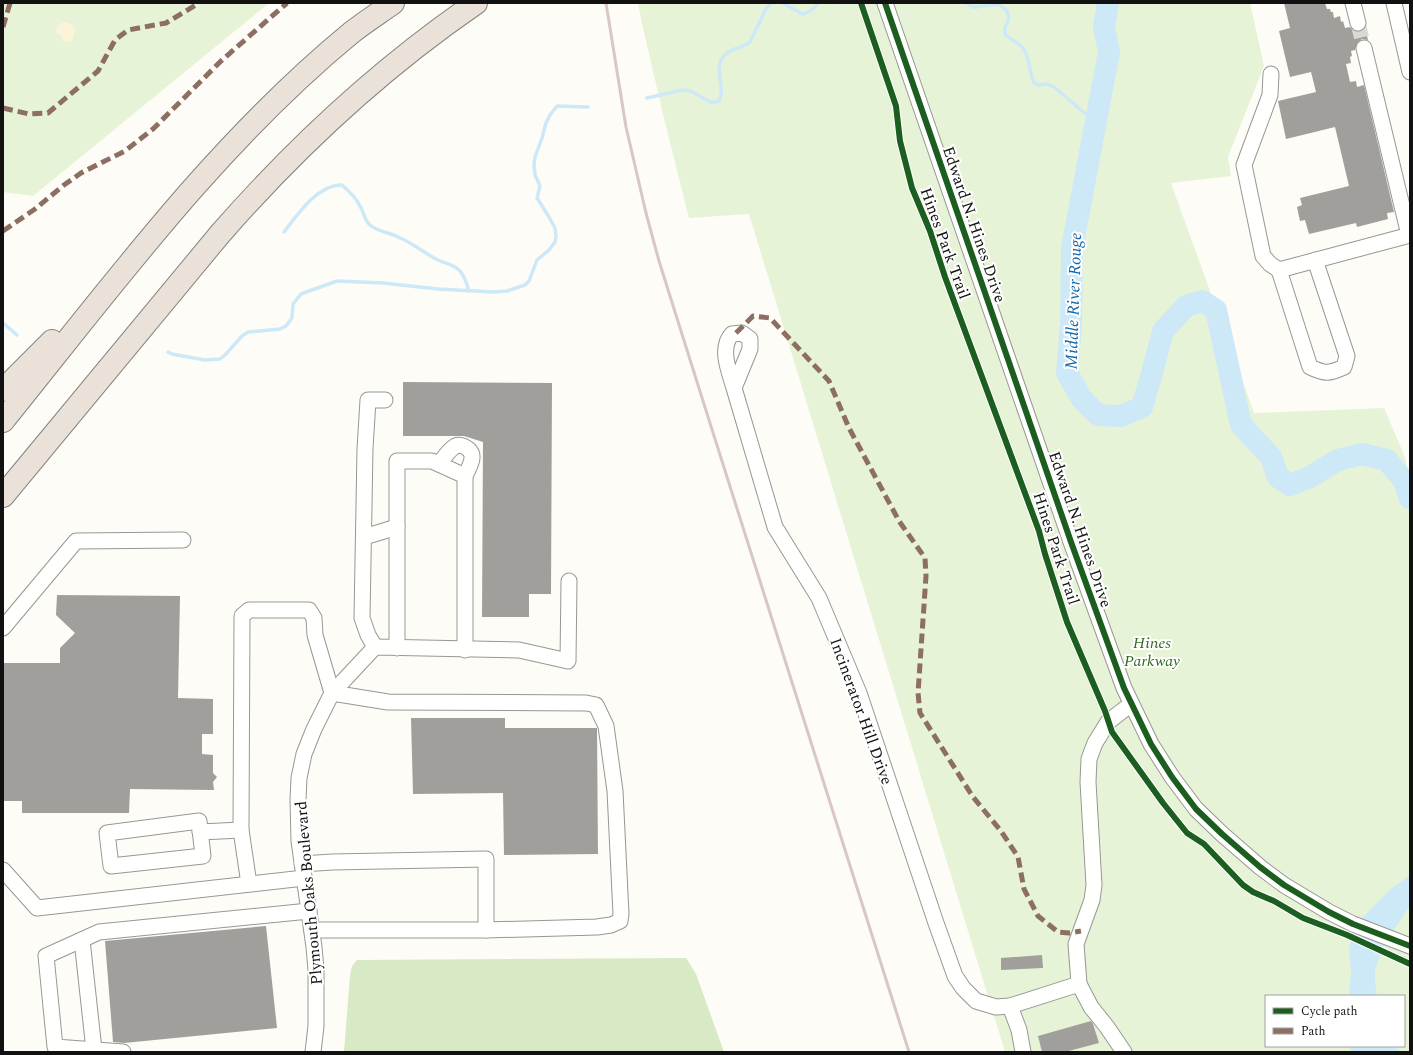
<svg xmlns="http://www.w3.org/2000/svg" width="1413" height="1055" font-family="Spectral,serif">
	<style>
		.green { fill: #e7f3d7; fill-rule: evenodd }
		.forest { fill: #d8eac5 }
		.sand { fill: #fcf4d9 }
		.water { fill: #cde8f7 }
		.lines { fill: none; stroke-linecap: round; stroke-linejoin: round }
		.stream { stroke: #cde8f7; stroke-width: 3.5 }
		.river { stroke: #cde8f7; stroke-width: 22 }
		.building { fill: #a19f9c }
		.minor-tunnel { stroke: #dad9d4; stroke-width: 15; stroke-dasharray: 15 8; stroke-linecap: butt }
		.minor-casing { stroke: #979795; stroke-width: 17 }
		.highway-casing { stroke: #858482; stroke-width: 24 }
		.minor { stroke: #fffffe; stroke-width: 15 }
		.highway { stroke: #eae1d8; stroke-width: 22 }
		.rail { stroke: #d9c6c7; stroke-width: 3 }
		.quiet { stroke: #8d6e63; stroke-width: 5; stroke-dasharray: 10 5; stroke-linecap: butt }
		.cycleway-casing { stroke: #fff; stroke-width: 8 }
		.cycleway { stroke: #1b5e20; stroke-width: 6 }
		.labels { text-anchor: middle; stroke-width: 4; stroke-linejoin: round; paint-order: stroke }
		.street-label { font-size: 16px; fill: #111; stroke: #fff }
		.park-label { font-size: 16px; font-style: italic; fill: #2f6b1f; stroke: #fff }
		.water-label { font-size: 17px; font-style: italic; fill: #1768a6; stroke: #fff }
	</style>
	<rect width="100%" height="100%" fill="#fdfcf7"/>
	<!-- green -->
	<g class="green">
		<path d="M 3,3 L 269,3 L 33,196 L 3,192 Z"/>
		<path d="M 638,3 L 1250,3 L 1264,66 L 1228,157 L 1231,176 L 1171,183 L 1254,413 L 1384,408 L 1405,457 L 1410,483 L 1410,1052 L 1005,1052 L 749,214 L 689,218 L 662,110 L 641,19 ZM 1266,996 L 1404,996 L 1404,1046 L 1266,1046 Z"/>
	</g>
	<!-- forest -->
	<path class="forest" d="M 686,958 L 696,974 L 724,1052 L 344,1052 L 350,975 L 352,966 L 357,960 Z"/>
	<!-- sand -->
	<path class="sand" d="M 67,22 L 72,25 L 75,30 L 72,41 C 66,43 62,42 61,35 L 56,33 C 56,25 60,23 67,22 Z"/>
	<!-- water -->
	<g class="water">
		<path d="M 1410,875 L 1410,906 L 1384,944 L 1375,971 L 1375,982 L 1377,996 L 1349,996 L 1351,973 L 1349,947 L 1358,922 L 1392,888 Z"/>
		<path d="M 1349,1046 L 1392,1046 L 1402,1052 L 1351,1052 Z"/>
	</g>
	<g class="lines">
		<!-- stream -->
		<g class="stream">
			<path d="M 783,3 L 802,14 C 809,13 814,9 818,3"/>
			<path d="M 838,3 L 839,3"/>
			<path d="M 967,3 L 972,7 L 976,7 L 999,4 L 1007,11 L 1009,19 L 1005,27 L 1005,34 C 1010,40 1017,41 1023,48 C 1030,58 1029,72 1034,83 L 1038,85 L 1047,84 L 1054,87 L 1095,122"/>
			<path d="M 647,98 L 682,90 L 691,91 L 712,103 L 719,101 C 727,87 710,66 727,53 C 734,48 744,47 750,42 L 766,9 L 771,3"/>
			<path d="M 284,232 C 297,215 318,184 342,185 C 349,191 356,198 360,206 C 364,212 364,220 370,225 C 378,232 389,232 398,237 C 413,243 425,254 438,260 C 446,264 454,264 460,271 C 465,277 467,284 469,291"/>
			<path d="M 3,323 L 17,335"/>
			<path d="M 168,352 L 172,354 L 205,360 L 220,359 L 226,354 L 242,336 L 248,332 L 280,329 L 286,326 L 292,318 L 293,304 L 301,294 L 337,281 L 383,283 L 438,289 L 493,292 L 507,291 L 525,285 L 529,281 L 537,260 L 549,250 L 555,242 L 556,236 L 555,228 L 549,217 L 537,198 L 540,186 L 535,175 L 534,165 L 535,157 L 542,138 L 546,123 L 550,115 L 557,106 L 588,107"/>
		</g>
		<!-- river -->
		<path class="river" d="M 1108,3 L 1104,27 L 1109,52 L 1072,248 L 1071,324 L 1067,373 L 1082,399 L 1098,415 L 1121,416 L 1142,407 L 1152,373 L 1163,331 L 1186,306 L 1202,301 L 1216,310 L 1241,425 L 1271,457 L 1278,477 L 1290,485 L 1310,477 L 1338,460 L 1362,454 L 1387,460 L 1404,481 L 1410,498"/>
	</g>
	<!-- building -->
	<g class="building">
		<path d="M 1284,3 L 1325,3 L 1327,9 L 1330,9 L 1331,12 L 1333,12 L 1334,18 L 1340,16 L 1341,22 L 1343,21 L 1345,28 L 1350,27 L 1355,32 L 1360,32 L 1365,28 L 1368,40 L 1362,39 L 1358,42 L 1355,50 L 1351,51 L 1352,56 L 1350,57 L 1351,63 L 1346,64 L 1350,82 L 1356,81 L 1357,87 L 1364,85 L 1394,212 L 1387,213 L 1388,219 L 1357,227 L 1356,223 L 1309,234 L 1305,220 L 1300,221 L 1297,207 L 1302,205 L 1300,198 L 1349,186 L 1335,127 L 1286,139 L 1278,101 L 1316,92 L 1311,72 L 1290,77 L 1279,31 L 1290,28 Z"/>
		<path d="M 403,382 L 552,383 L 551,594 L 529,594 L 529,617 L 482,617 L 483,442 L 464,436 L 403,436 Z"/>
		<path d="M 57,595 L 180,596 L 178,698 L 213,699 L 213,734 L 202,734 L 202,754 L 213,755 L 213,773 L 217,777 L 213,782 L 214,790 L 130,789 L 129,813 L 22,813 L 22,801 L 3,801 L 3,663 L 60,663 L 60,648 L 75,633 L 56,615 Z"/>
		<path d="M 411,718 L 505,718 L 505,728 L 597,728 L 598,854 L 504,855 L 503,793 L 413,794 Z"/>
		<path d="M 266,926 L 277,1028 L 124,1043 L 113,1042 L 105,941 Z"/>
		<path d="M 1042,955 L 1043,968 L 1001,970 L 1001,958 Z"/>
		<path d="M 1091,1021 L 1093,1024 L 1099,1043 L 1065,1052 L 1042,1052 L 1038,1036 Z"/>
	</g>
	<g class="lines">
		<!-- minor-tunnel -->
		<path class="minor-tunnel" d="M 1358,23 L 1364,48"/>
		<defs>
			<g id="minor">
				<path d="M 885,3 L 1071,542 L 1124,688 L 1151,744 L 1172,777 L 1196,809 L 1222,834 L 1260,867 L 1284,885 L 1329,912 L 1353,924 L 1410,946"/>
				<path d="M 1353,3 L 1358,23"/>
				<path d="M 1394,3 L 1410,72"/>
				<path d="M 1364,48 L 1409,235"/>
				<path d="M 1271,74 L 1270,95 L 1244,165 L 1263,256 L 1270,264 L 1279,270"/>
				<path d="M 1315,260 L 1347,356 L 1344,367 C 1329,374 1325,374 1310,367 L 1279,270 L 1410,235"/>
				<path d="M 734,388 L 750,349 L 750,339 L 742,333 L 732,334 C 719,348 729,371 734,388 L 775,527 L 819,598 L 859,693 L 936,923 L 955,976 L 963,988 L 976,1001 L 996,1007 L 1010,1006 L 1079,984"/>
				<path d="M 439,464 C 444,458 448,451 454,447 C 457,444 460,445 463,446 C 479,453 470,465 465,476 L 465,650"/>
				<path d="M 364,537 L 397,527"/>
				<path d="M 3,628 L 76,541 L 183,540"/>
				<path d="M 375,647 L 368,635 L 362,618 L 365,449 L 368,400 L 385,400"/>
				<path d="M 397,648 L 397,461 L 432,461 L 465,476"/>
				<path d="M 199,821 L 203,856 L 111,866 L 107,833 Z"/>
				<path d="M 200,832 L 241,830"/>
				<path d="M 302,864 L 332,862 L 486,859 L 486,930"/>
				<path d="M 3,870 L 37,908 L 304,878"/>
				<path d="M 249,884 L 241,830 L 242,616 L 249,610 L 309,610 L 314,618 L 315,635 L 332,693"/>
				<path d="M 312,930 L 486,930 L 597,927 L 611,925 L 620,921 L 621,914 L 615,791 L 606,726 L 596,705 L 586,703 L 388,702 L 332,693"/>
				<path d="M 82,940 L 94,1050"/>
				<path d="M 1010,1006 L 1019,1030 L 1023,1052"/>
				<path d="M 123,1052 L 55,1047 L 46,956 L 99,932 L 309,911"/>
				<path d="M 313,1052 L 316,1026 L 316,970 L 314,947 L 299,841 L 298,800 L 299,778 L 304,754 L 314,729 L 332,693 L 375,647 L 519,650 L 568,661 L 569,581"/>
				<path d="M 1124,1052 L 1107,1027 L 1091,1007 L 1079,984 L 1076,944 L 1092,900 L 1094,885 L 1088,782 L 1089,759 L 1095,743 L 1108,722 L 1131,704"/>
			</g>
			<g id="highway">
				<path d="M 3,390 L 52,341"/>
				<path d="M 3,421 C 112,286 216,144 351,33 C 365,22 379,13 393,3"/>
				<path d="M 3,496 L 220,234 C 296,147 380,69 476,3"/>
			</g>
		</defs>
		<!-- minor casing -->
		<use href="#minor" class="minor-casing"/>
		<!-- highway casing -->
		<use href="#highway" class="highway-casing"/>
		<!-- minor -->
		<use href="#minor" class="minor"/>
		<!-- highway -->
		<use href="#highway" class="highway"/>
		<!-- rail -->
		<path class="rail" d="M 606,3 L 626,127 L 646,213 L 659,261 L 709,420 L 909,1052"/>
		<!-- quiet -->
		<g class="quiet">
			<path d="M 3,27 L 10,3"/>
			<path d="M 3,108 L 29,114 L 48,113 L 98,71 L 115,40 L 128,30 L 166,23 L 199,3"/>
			<path d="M 3,231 L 35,209 L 64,185 L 81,173 L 125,151 L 153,129 L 221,61 L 287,3"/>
			<path d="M 736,333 L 753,316 L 770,318 L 829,381 L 849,428 L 899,521 L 925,558 L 926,576 L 918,693 L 920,713 L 973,797 L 1001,831 L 1018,857 L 1024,889 L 1038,916 L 1058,932 L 1069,933 L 1081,931"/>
		</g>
		<defs>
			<g id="cycleway">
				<path d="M 861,3 L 896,106 L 900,141 L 912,188 L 930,231 L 945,277 L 1039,531 L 1045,554 L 1067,622 L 1105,711 L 1112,732 L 1163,803 L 1187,833 L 1204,844 L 1243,885 L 1253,892 L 1274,901 L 1303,918 L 1347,935 L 1410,964"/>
				<path d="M 885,3 L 1071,542 L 1124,688 L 1151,744 L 1172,777 L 1196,809 L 1222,834 L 1260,867 L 1284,885 L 1329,912 L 1353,924 L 1410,946"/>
			</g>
		</defs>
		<!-- cycleway casing -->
		<use href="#cycleway" class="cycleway-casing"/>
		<!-- cycleway -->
		<use href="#cycleway" class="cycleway"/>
	</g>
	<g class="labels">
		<!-- street labels -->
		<g class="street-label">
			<text transform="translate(975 224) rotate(71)" y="6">Edward N. Hines Drive</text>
			<text transform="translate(946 243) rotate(70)" y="6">Hines Park Trail</text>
			<text transform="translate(1081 529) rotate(71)" y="6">Edward N. Hines Drive</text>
			<text transform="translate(1057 548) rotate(72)" y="6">Hines Park Trail</text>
			<text transform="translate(862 711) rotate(70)" y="6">Incinerator Hill Drive</text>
			<text transform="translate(308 893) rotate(-95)" y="6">Plymouth Oaks Boulevard</text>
		</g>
		<!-- park labels -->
		<g class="park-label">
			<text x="1152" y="648">Hines<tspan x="1152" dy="18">Parkway</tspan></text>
		</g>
		<!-- water labels -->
		<g class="water-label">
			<text transform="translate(1073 301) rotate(-88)" y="6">Middle River Rouge</text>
		</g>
	</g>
	<!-- border -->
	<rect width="1413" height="1055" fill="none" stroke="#111111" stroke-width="8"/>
	<!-- legend -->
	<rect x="1265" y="995" width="140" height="52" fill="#ffffff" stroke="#a0a0a0"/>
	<rect x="1273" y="1008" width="20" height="6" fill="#1b5e20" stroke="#a0a0a0"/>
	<text x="1301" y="1015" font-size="12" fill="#111111">Cycle path</text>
	<rect x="1273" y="1028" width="20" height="6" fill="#8d6e63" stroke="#a0a0a0"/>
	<text x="1301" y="1035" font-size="12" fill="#111111">Path</text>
</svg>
